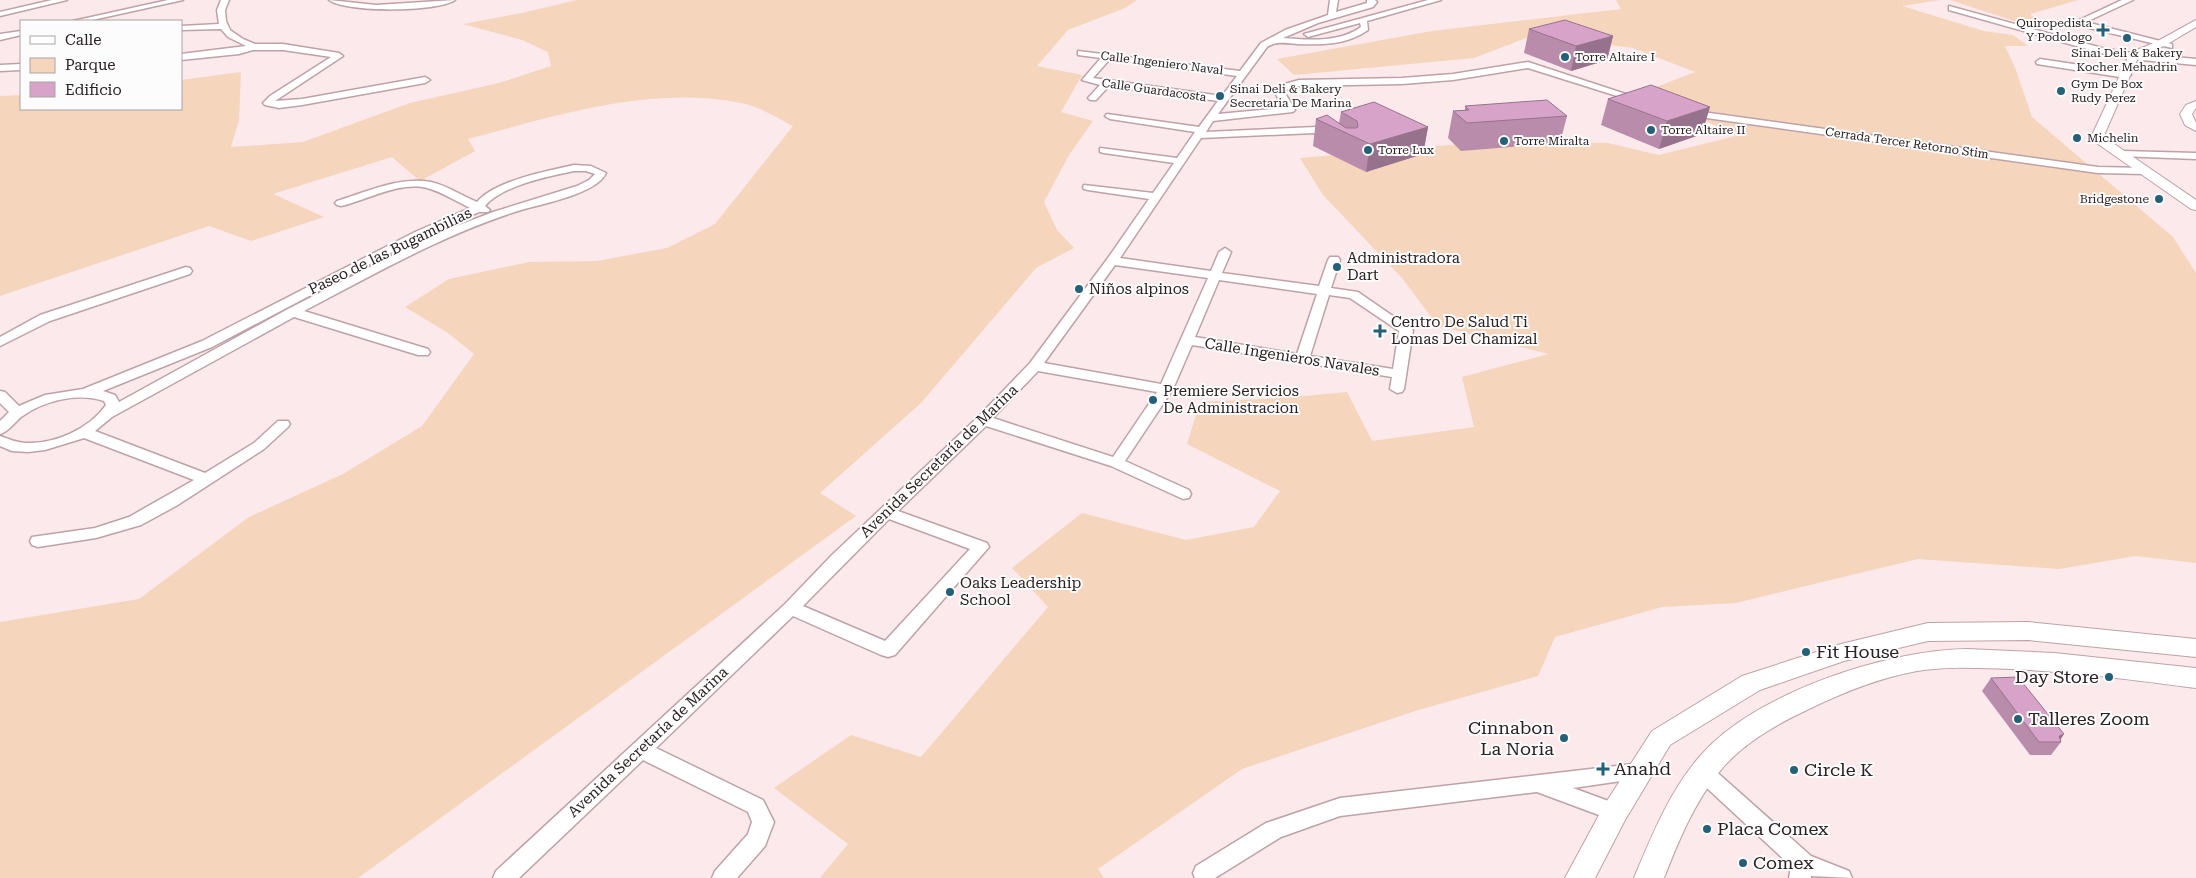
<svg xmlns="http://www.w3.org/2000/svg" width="2196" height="878" font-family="'Roboto Serif',serif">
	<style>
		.green { fill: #f5d5bc }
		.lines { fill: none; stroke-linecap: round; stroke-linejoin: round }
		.minor-casing { stroke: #bea2a7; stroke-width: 3 }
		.tertiary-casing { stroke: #bea2a7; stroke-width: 2 }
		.secondary-casing { stroke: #bea2a7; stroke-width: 2 }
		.minor { fill: #fff; fill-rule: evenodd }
		.tertiary { fill: #fff; fill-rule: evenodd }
		.secondary { fill: #fff; fill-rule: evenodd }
		.wall { fill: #ba8cac }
		.shaded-wall { fill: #97728c }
		.building { fill: #d8a3c8; stroke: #97728c }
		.poi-dot { fill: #246178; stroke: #fcfcfc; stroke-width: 2 }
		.labels { text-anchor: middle; stroke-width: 4; stroke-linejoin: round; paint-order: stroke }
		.far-poi-label { font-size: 12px; fill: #2b2022; stroke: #fcfcfc; text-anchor: start }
		.far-street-label { font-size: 12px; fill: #2b2022; stroke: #fcfcfc }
		.street-label { font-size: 15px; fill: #2b2022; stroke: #fcfcfc }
		.poi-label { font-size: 15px; fill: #2b2022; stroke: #fcfcfc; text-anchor: start }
		.near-poi-label { font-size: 18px; fill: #2b2022; stroke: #fcfcfc; text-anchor: start }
	</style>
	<rect width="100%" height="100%" fill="#fbe9ec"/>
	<!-- green -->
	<g class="green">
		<path d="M 577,0 L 1137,0 L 1125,8 L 1068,30 L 1037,66 L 1082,75 L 1061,112 L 1093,121 L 1069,155 L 1044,202 L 1057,230 L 1074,248 L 1036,268 L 921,403 L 820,493 L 856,516 L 358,878 L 0,878 L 0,622 L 139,599 L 249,517 L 343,474 L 422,426 L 474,354 L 448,333 L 405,307 L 449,279 L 529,262 L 597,261 L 667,248 L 715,224 L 793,126 C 778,118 758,106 741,103 C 650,85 555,116 468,139 L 475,151 L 420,181 L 392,157 L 273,194 L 324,217 L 251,241 L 209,226 L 0,296 L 0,96 L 21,95 L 21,109 L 181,109 L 181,80 L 241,72 L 239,120 L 231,147 L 303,142 L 410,103 L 499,83 L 551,66 L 548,52 L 522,40 L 463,24 L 522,13 Z"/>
		<path d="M 1616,0 L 1940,0 L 1902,6 L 1984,31 L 2013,35 L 2028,46 L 2005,46 L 2016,70 L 2032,117 L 2173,237 L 2196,273 L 2196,563 L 2136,556 L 2059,569 L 1918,559 L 1736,603 L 1662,607 L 1555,637 L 1538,676 L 1415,711 L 1242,769 L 1098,869 L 1104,878 L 820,878 L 848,844 L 774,788 L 851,735 L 921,757 L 1048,607 L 1012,568 L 1082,513 L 1186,540 L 1254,527 L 1280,491 L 1187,444 L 1200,402 L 1283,398 L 1347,392 L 1372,441 L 1474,427 L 1462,377 L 1549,354 L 1438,326 L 1402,278 L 1323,195 L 1300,158 L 1494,141 L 1608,143 L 1659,155 L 1736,136 L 1646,91 L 1695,72 L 1633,48 L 1534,35 L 1474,58 L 1294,75 L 1277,59 L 1432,31 L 1621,9 Z"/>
		<path d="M 1950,0 L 2078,0 L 2030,14 L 2038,21 L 2014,21 Z"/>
	</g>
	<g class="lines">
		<defs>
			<g id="minor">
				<path d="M 52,0 L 67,0 L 0,16 L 0,12 Z"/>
				<path d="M 168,0 L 183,0 L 88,21 L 73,21 Z"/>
				<path d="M 221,0 L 229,0 L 225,10 L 226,21 L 230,30 L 243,39 L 255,44 L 283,44 L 339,53 L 343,56 L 275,101 L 302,99 L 425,77 L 430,80 L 425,83 L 302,105 L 279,108 L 265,105 L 263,103 L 270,96 L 331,57 L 283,50 L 253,50 L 239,54 L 181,60 L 181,54 L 246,46 L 228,37 L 221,29 L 181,30 L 181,26 L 219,24 L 217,10 Z"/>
				<path d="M 329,0 L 376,5 L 455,0 C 438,12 347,13 329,0 Z"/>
				<path d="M 1330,0 L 1338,0 L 1336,12 L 1367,3 L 1367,0 L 1375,0 L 1377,2 L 1373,7 L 1318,23 L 1283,38 C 1308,40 1339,43 1361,27 L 1360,23 L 1308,37 L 1304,34 L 1428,0 L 1441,0 L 1367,21 L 1368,30 C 1347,45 1321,45 1297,44 C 1285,43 1277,41 1267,47 L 1218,114 L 1284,108 L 1275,93 L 1281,85 L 1299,80 L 1402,78 L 1453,74 L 1528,62 L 1644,100 L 1642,102 L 1636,102 L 1528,68 L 1453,80 L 1402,84 L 1299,86 L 1287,89 L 1285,93 L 1295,110 L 1293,112 L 1213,121 L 1206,132 L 1316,127 L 1337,141 L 1332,144 L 1314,133 L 1201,138 L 1120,258 L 1211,271 L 1219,252 L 1225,248 L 1231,252 L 1222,273 L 1319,286 L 1328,260 L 1330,257 L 1338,257 L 1340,260 L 1331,288 L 1358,292 L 1413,330 L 1404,389 L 1402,392 L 1397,393 L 1390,389 L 1392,377 L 1192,345 L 1173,389 L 1125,461 L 1189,490 L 1191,494 L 1189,498 L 1183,499 L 1111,466 L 986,426 L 898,511 L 987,543 L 989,547 L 895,655 L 888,657 L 881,655 L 793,616 L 656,748 L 763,800 L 774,822 L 765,846 L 737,878 L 712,878 L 715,871 L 748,834 L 752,822 L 748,812 L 643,760 L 519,878 L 493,878 L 496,871 L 785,604 L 832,555 L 978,417 L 1030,363 L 1108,258 L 1149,199 L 1088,190 L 1084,189 L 1083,187 L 1084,185 L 1153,193 L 1174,163 L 1104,153 L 1100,152 L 1100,148 L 1177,158 L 1195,132 L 1110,119 L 1105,116 L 1107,114 L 1199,127 L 1218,101 L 1109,86 L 1096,100 L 1090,100 L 1088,98 L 1100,85 L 1082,80 L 1101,58 L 1078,55 L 1078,51 L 1240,71 L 1261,43 L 1285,30 L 1328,15 ZM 1110,59 L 1237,76 L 1222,96 L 1093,78 ZM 1115,265 L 1208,278 L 1161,384 L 1044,363 ZM 1219,280 L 1317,294 L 1297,354 L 1195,337 ZM 1329,295 L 1350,298 L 1399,331 L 1393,369 L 1310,356 ZM 1038,371 L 1157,392 L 1113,457 L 993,418 ZM 889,519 L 970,549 L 885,641 L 803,606 Z"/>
				<path d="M 2122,0 L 2133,0 L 2086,22 L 2172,44 L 2172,48 L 2081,26 L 2077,21 Z"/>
				<path d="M 1949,6 L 2102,48 L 2131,53 L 2196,59 L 2196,65 L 2131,59 L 2101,53 L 1949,10 Z"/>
				<path d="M 21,31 L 21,35 L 0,40 L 0,34 Z"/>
				<path d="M 2040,59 L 2126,72 L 2131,75 L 2126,78 L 2037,64 L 2036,62 Z"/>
				<path d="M 21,64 L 21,70 L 0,71 L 0,65 Z"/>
				<path d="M 1688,110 L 2098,167 L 2145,168 L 2150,171 L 2145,174 L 2098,173 L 1685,115 L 1683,113 Z"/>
				<path d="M 2122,151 L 2196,153 L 2196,159 L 2118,156 L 2118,152 Z"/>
				<path d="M 574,165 L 591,166 L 606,173 C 598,193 542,204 521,210 C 444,234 375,274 304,311 L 428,349 L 430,352 L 428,355 L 418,355 L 294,317 L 112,417 L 95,431 L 205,473 L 254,443 L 278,421 L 288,421 L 290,424 L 288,427 L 264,449 L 176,506 L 141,525 L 96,538 L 38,547 L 32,545 L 30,541 L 32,537 L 95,528 L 129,517 L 194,480 L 84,438 L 45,450 L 28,452 L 12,451 L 0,446 L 0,436 C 9,439 17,443 27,443 C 55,444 89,429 106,405 L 104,401 C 77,392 43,401 21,417 C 14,423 8,432 0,434 L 0,421 L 9,412 L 0,403 L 0,391 L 5,392 L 19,406 L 45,395 L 83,389 L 202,341 L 415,232 L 470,208 C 456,201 442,192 427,188 C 400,181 367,200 341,206 L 337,205 L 335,203 L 337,201 C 366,192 400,176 431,182 C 446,185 462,196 477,202 C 494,181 547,171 574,165 ZM 574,171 L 586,171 L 595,174 L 589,180 L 577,186 L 493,212 L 431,236 L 288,309 L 119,402 L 115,395 L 103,391 L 212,347 L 423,236 L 479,212 L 488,212 L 490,210 L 485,206 C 501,186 549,176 574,171 Z"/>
				<path d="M 186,267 L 190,268 L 192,271 L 190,274 L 50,321 L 0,346 L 0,337 L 40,315 Z"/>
				<path d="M 1642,763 L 1649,765 L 1652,771 L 1649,777 L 1573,788 L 1622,806 L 1626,812 L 1622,818 L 1615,821 L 1537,792 L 1340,816 L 1281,837 L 1215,878 L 1195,878 L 1193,873 L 1196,866 L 1266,823 L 1340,798 Z"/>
				<path d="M 1703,764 L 1710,766 L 1811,856 L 1849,871 L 1852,878 L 1811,876 L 1811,878 L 1789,878 L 1791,866 L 1696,778 L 1693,772 L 1696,766 Z"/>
			</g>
			<g id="tertiary">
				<path d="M 2196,20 L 2196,27 L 2164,46 L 2136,57 L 2137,60 L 2105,133 L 2107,139 L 2196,200 L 2196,210 L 2191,209 L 2098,144 L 2093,133 L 2127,60 L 2127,54 L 2156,42 Z"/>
				<path d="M 2196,101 L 2196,108 L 2192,114 L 2196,123 L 2196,131 L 2185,125 L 2180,114 L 2186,105 Z"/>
			</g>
			<g id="secondary">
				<path d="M 2028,622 L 2196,639 L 2196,657 L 2028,640 L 1928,641 L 1844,661 L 1760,690 L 1670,745 L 1625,820 L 1595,878 L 1565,878 L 1605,804 L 1652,731 L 1742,676 L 1841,644 L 1928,623 Z"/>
				<path d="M 1967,649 L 2054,653 L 2196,668 L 2196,688 C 2134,680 2073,672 2011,669 C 1979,668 1948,666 1917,671 C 1879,678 1844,692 1809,709 C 1777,724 1743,743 1720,771 C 1694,803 1679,840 1664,878 L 1634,878 C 1652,835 1670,790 1701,755 C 1755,693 1887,650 1967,649 Z"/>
			</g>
		</defs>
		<!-- minor casing -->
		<use href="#minor" class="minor-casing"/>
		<!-- tertiary casing -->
		<use href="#tertiary" class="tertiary-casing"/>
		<!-- secondary casing -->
		<use href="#secondary" class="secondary-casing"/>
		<!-- minor -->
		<use href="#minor" class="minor"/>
		<!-- tertiary -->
		<use href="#tertiary" class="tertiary"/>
		<!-- secondary -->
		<use href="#secondary" class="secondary"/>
	</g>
	<!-- wall -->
	<g class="wall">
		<path d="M 1529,29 L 1613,36 L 1607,60 L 1571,71 L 1524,53 Z"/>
		<path d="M 1608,99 L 1702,134 L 1659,149 L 1601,125 Z"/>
		<path d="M 1465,106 L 1567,116 L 1560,143 L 1461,151 L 1448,138 L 1453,111 L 1465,110 Z"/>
		<path d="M 1341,112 L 1428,127 L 1423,154 L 1366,172 L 1313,146 L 1316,119 L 1339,123 Z"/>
		<path d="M 1991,678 L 2060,740 L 2061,742 L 2051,755 L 2030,755 L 1982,691 Z"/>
	</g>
	<!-- shaded-wall -->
	<g class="shaded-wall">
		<path d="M 1613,36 L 1607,60 L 1571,71 L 1576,46 Z"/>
		<path d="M 1710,107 L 1702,134 L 1659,149 L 1667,121 Z"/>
		<path d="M 1428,127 L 1423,154 L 1366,172 L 1370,144 Z"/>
		<path d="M 2064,734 L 2059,742 L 2059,736 Z"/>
	</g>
	<!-- building -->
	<g class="building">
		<path d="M 1565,20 L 1613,36 L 1576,46 L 1529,29 Z"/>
		<path d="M 1651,85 L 1710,107 L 1667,121 L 1608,99 Z"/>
		<path d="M 1547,100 L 1567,116 L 1467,123 L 1453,111 L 1469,110 L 1465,106 Z"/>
		<path d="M 1374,102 L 1428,127 L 1370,144 L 1316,119 L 1327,115 L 1346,128 L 1356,128 L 1358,127 L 1357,121 L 1341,112 Z"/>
		<path d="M 2018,677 L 2064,734 L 2059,736 L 2061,742 L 2039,742 L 1991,678 Z"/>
	</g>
	<!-- markers -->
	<g class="poi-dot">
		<path d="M2100.5 22.5h5v5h5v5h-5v5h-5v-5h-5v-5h5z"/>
		<circle cx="2127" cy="38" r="5"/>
		<circle cx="1565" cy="57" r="5"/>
		<circle cx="2061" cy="91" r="5"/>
		<circle cx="1220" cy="96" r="5"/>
		<circle cx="1651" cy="130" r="5"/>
		<circle cx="2077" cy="138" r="5"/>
		<circle cx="1504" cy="141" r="5"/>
		<circle cx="1368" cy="150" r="5"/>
		<circle cx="2159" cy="199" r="5"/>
		<circle cx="1337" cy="267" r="5"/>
		<circle cx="1079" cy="289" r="5"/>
		<path d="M1377.5 323.5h5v5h5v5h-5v5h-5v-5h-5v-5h5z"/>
		<circle cx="1153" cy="400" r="5"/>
		<circle cx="950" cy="592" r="5"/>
		<circle cx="1806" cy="652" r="5"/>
		<circle cx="2109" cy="677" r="5"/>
		<circle cx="2018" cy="719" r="5"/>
		<circle cx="1564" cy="738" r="5"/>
		<path d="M1600.5 761.5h5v5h5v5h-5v5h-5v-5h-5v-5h5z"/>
		<circle cx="1794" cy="770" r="5"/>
		<circle cx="1707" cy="829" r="5"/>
		<circle cx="1743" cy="863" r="5"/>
	</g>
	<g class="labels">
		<!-- far-poi labels -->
		<g class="far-poi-label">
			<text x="2092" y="27" text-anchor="end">Quiropedista<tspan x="2092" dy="14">Y Podologo</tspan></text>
			<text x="2127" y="57" text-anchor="middle">Sinai Deli &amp; Bakery<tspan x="2127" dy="14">Kocher Mehadrin</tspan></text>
			<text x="1575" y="61">Torre Altaire I</text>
			<text x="2071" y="88">Gym De Box<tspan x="2071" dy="14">Rudy Perez</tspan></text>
			<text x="1230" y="93">Sinai Deli &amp; Bakery<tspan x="1230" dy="14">Secretaria De Marina</tspan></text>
			<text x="1661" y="134">Torre Altaire II</text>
			<text x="2087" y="142">Michelin</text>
			<text x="1514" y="145">Torre Miralta</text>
			<text x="1378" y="154">Torre Lux</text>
			<text x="2149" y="203" text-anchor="end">Bridgestone</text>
		</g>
		<!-- far-street labels -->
		<g class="far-street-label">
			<text transform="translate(1162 63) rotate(7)" y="4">Calle Ingeniero Naval</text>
			<text transform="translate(1154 90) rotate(8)" y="4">Calle Guardacosta</text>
			<text transform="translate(1907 143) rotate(8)" y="4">Cerrada Tercer Retorno Stim</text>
		</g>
		<!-- street labels -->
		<g class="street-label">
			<text transform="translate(390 251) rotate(-26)" y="5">Paseo de las Bugambilias</text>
			<text transform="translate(1292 357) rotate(9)" y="5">Calle Ingenieros Navales</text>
			<text transform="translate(939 461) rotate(-44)" y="5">Avenida Secretaría de Marina</text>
			<text transform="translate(648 742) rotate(-43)" y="5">Avenida Secretaría de Marina</text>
		</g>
		<!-- poi labels -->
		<g class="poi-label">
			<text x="1347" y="263">Administradora<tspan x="1347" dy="17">Dart</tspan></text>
			<text x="1089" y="294">Niños alpinos</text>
			<text x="1391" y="327">Centro De Salud Ti<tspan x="1391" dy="17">Lomas Del Chamizal</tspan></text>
			<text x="1163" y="396">Premiere Servicios<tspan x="1163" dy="17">De Administracion</tspan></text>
			<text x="960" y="588">Oaks Leadership<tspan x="960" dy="17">School</tspan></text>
		</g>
		<!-- near-poi labels -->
		<g class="near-poi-label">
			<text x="1816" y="658">Fit House</text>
			<text x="2099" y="683" text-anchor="end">Day Store</text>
			<text x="2028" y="725">Talleres Zoom</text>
			<text x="1554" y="734" text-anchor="end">Cinnabon<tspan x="1554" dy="21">La Noria</tspan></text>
			<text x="1614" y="775">Anahd</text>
			<text x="1804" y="776">Circle K</text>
			<text x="1717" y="835">Placa Comex</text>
			<text x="1753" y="869">Comex</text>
		</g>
	</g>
	<!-- legend -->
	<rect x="20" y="20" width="162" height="90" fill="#fcfcfc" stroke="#a8a4a5"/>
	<rect x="30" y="36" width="25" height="8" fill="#ffffff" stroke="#a8a4a5"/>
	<text x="65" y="45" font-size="15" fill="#2b2022">Calle</text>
	<rect x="30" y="58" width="25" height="15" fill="#f5d5bc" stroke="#a8a4a5"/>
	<text x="65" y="70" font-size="15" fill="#2b2022">Parque</text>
	<rect x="30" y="82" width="25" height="15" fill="#d8a3c8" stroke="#a8a4a5"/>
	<text x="65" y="95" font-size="15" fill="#2b2022">Edificio</text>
</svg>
